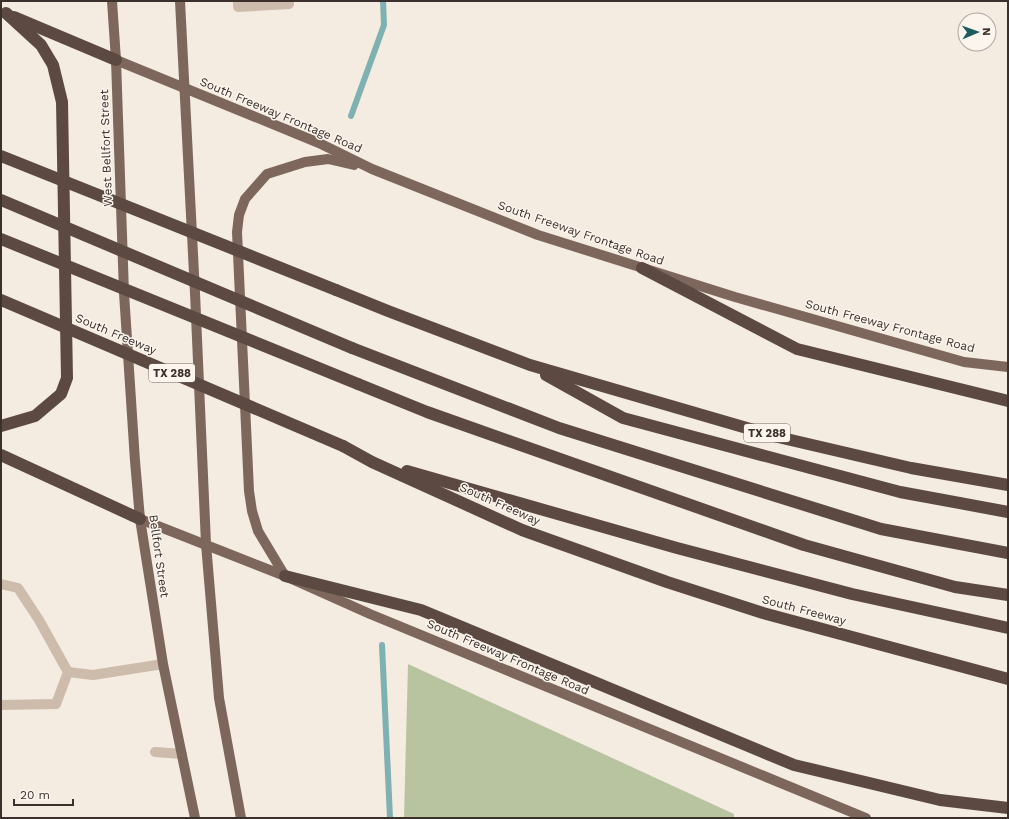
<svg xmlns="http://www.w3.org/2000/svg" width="1009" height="819" font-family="'Work Sans',sans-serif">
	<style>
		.green { fill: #b8c4a0 }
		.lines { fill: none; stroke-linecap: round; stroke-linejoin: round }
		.stream { stroke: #7fb0b2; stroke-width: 6 }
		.minor { stroke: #cdbbac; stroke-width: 10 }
		.major { stroke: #7d675c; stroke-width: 10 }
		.highway { stroke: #5c4a42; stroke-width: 12 }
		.highway-bridge { stroke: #5c4a42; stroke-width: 12 }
		.labels { text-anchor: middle; stroke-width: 3; stroke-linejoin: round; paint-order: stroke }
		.shield { fill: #fbf5ee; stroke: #756b66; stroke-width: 1 }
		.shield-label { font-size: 11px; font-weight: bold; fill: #3b302b }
		.street-label { font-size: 12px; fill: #3b302b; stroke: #fbf5ee }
	</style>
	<rect width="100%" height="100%" fill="#f4ebe1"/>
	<!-- green -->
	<path class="green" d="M 408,664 L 734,814 L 734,818 L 404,818 Z"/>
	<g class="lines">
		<!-- stream -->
		<g class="stream">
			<path d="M 351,116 L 384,25 L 383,1"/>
			<path d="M 382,645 L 390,818"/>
		</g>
		<!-- minor -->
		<g class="minor">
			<path d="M 238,1 L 238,7 L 289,4 L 289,1"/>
			<path d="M 1,584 L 18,588 L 39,620 L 68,672 L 56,704 L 1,705"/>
			<path d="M 68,672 L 93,675 L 163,664"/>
			<path d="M 155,752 L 182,754"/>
		</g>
		<!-- major -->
		<g class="major">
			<path d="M 112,1 L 116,60 L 124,293 L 135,461 L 140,519 L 163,664 L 195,818"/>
			<path d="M 180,1 L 195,293 L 206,544 L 219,698 L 241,818"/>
			<path d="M 116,60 L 319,143 L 372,169 L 538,235 L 735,297 L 964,362 L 1008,367"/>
			<path d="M 140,519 L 285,576 L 370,614 L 866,818"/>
			<path d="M 285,576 L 258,531 L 252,511 L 249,491 L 237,232 L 239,215 L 245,199 L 267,174 L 305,162 L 328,159 L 354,165"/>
		</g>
		<!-- highway -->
		<g class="highway">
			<path d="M 14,17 L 116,60"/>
			<path d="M 642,268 L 797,349 L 1008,401"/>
			<path d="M 336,290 L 388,311 L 530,365 L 778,437 L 911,468 L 1008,485"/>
			<path d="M 352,348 L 559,428 L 881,529 L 1008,553"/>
			<path d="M 546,375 L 623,418 L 900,492 L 1008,512"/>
			<path d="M 358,384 L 427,412 L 804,545 L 955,587 L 1008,595"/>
			<path d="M 1,426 L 35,416 L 61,394 L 67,378 L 62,102 L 53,65 L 41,45 L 6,13"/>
			<path d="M 343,446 L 372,462 L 522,530 L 667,582 L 763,613 L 1008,679"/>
			<path d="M 1,455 L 140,519"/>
			<path d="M 407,471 L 677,548 L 852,594 L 1008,628"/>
			<path d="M 285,576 L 421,610 L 794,765 L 940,800 L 1008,808"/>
		</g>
		<!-- highway-bridge -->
		<g class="highway-bridge">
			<path d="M 1,156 L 336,290"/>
			<path d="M 1,200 L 352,348"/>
			<path d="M 1,239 L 358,384"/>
			<path d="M 1,300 L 343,446"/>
		</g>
	</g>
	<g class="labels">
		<!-- shield labels -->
		<g class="shield">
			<rect x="149" y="364" width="46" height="18" rx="3"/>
			<rect x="744" y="424" width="46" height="18" rx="3"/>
		</g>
		<g class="shield-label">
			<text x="172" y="377">TX 288</text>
			<text x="767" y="437">TX 288</text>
		</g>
		<!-- street labels -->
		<g class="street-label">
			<text transform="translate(281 115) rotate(23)" y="4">South Freeway Frontage Road</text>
			<text transform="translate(106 148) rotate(-92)" y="4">West Bellfort Street</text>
			<text transform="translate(581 233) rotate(19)" y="4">South Freeway Frontage Road</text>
			<text transform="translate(890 326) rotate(15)" y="4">South Freeway Frontage Road</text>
			<text transform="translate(116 334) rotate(23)" y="4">South Freeway</text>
			<text transform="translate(500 504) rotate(24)" y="4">South Freeway</text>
			<text transform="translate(159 556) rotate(82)" y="4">Bellfort Street</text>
			<text transform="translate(804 610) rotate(15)" y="4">South Freeway</text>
			<text transform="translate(508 657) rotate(23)" y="4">South Freeway Frontage Road</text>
		</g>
	</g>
	<!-- border -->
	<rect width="1009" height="819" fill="none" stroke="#3b302b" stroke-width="4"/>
	<!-- north arrow -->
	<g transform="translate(977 32) rotate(88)"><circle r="19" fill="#fbf5ee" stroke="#aea6a0"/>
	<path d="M0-3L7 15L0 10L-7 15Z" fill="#1f5a5e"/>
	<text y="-6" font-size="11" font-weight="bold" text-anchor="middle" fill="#3b302b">N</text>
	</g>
	<!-- scale -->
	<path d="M14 799v6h59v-6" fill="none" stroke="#3b302b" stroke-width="2"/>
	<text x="20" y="799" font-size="12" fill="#3b302b" stroke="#fbf5ee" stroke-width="3" paint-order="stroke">20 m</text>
</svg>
